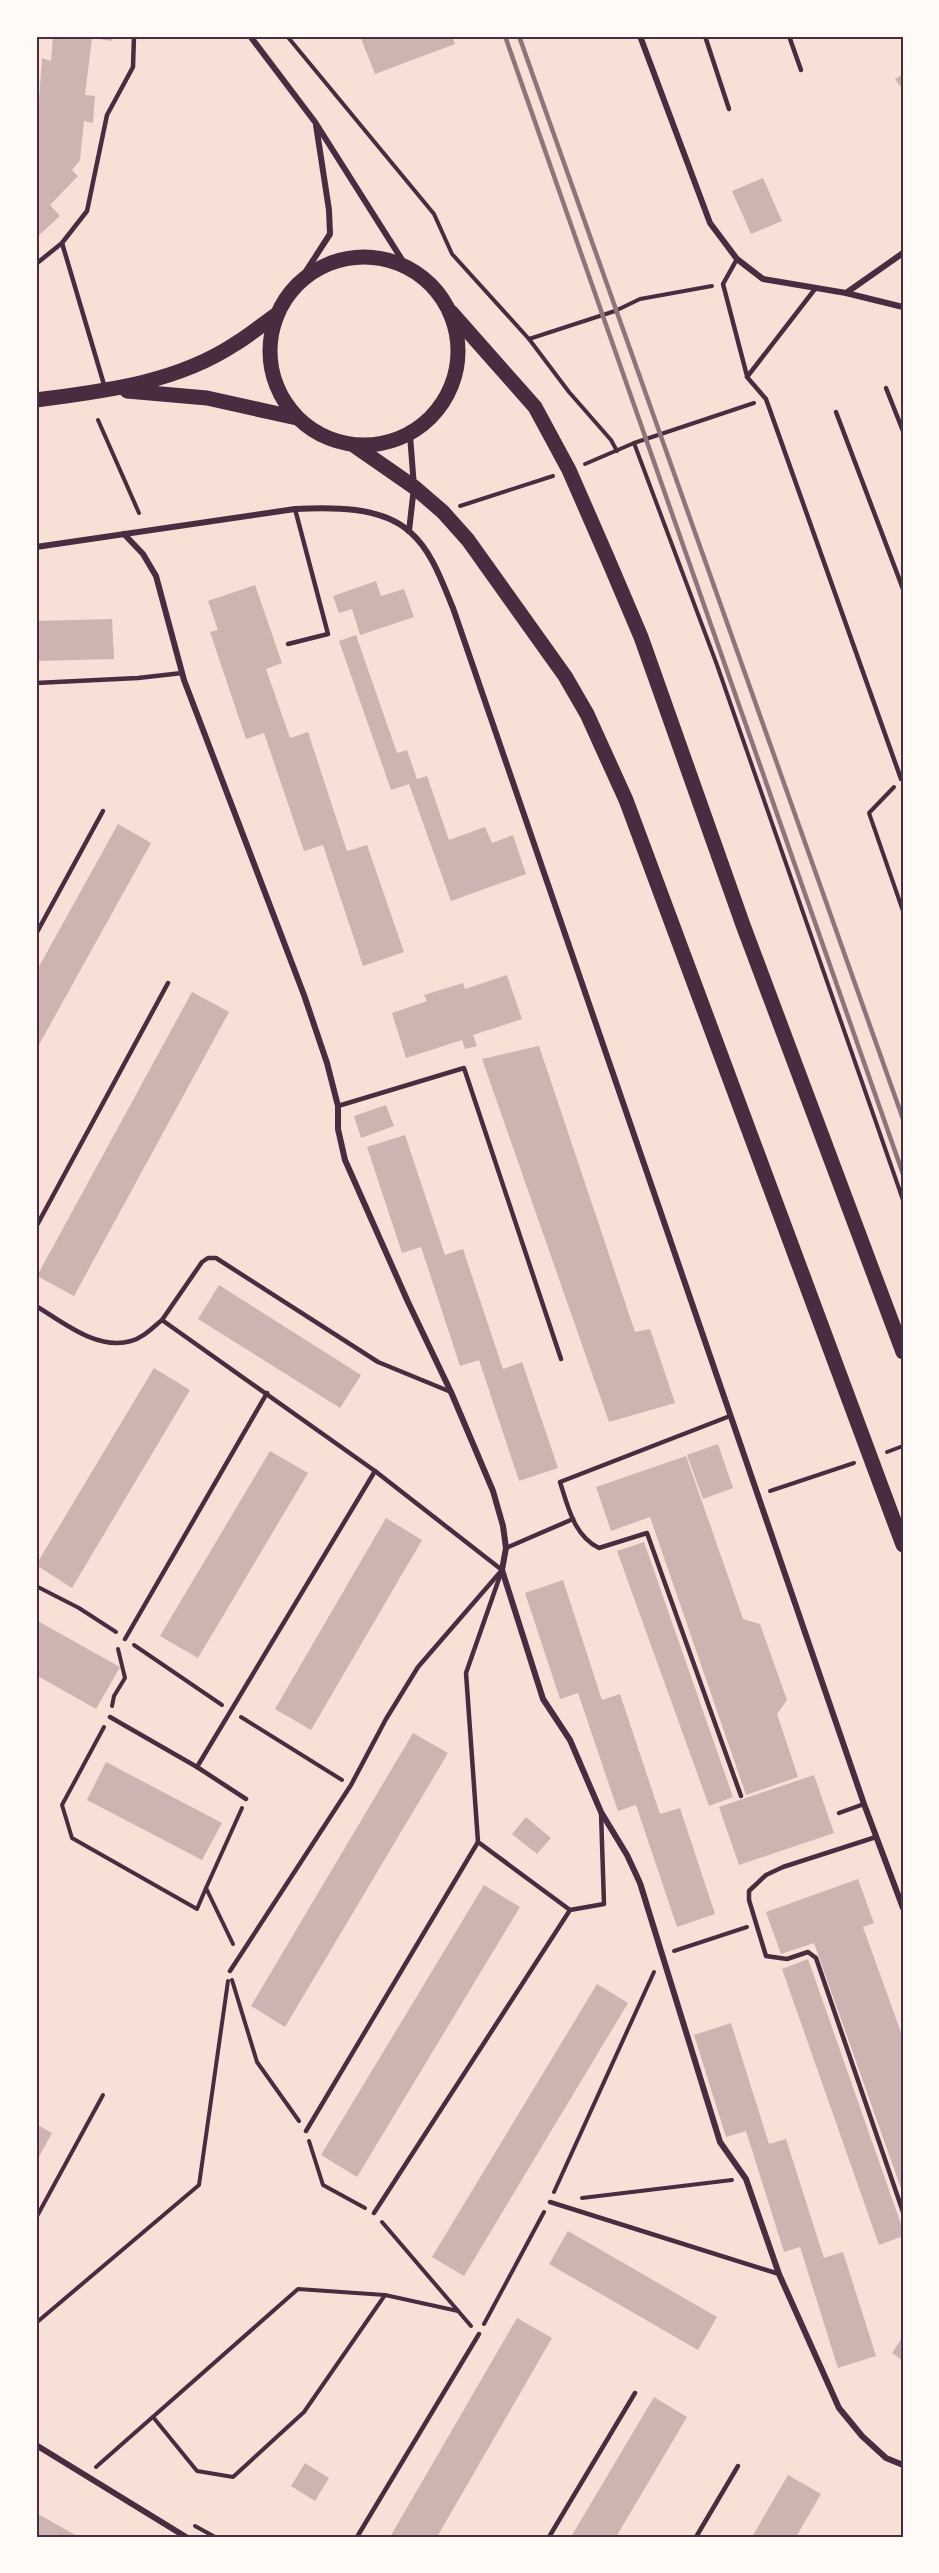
<svg xmlns="http://www.w3.org/2000/svg" width="939" height="2573" font-family="Helvetica,sans-serif">
	<style>
		.building { fill: #ccb4b1 }
		.lines { fill: none; stroke-linecap: round; stroke-linejoin: round }
		.path { stroke: #4a2c40; stroke-width: 4 }
		.service { stroke: #4a2c40; stroke-width: 4.5 }
		.minor { stroke: #4a2c40; stroke-width: 6 }
		.primary { stroke: #4a2c40; stroke-width: 15 }
		.rail { stroke: #8f747c; stroke-width: 4.5 }
		.neatline { fill: none; stroke: #4a2c40; stroke-width: 2 }
	</style>
	<rect width="100%" height="100%" fill="#f7e1d7"/>
	<!-- building -->
	<g class="building">
		<path d="M 53,36 L 113,36 L 112,41 L 92,38 L 85,95 L 95,96 L 93,123 L 84,121 L 80,160 L 72,170 L 78,176 L 50,205 L 60,216 L 38,236 L 36,234 L 36,144 L 42,58 L 51,61 Z"/>
		<path d="M 360,36 L 452,36 L 455,44 L 375,74 Z"/>
		<path d="M 903,74 L 903,90 L 895,79 Z"/>
		<path d="M 763,178 L 782,221 L 751,234 L 732,191 Z"/>
		<path d="M 376,581 L 381,596 L 404,589 L 414,617 L 360,635 L 352,609 L 339,613 L 333,596 Z"/>
		<path d="M 255,585 L 282,663 L 266,669 L 290,738 L 308,732 L 347,851 L 367,845 L 404,952 L 363,966 L 323,845 L 304,851 L 264,733 L 246,739 L 210,632 L 218,630 L 208,601 Z"/>
		<path d="M 112,619 L 114,659 L 36,661 L 36,621 Z"/>
		<path d="M 356,635 L 397,753 L 407,750 L 417,779 L 427,776 L 449,840 L 485,827 L 492,843 L 513,835 L 526,874 L 451,901 L 409,784 L 391,790 L 339,641 Z"/>
		<path d="M 118,824 L 151,843 L 36,1050 L 36,972 Z"/>
		<path d="M 507,975 L 522,1019 L 473,1035 L 477,1046 L 465,1049 L 462,1040 L 406,1058 L 392,1013 L 427,1001 L 424,995 L 463,983 L 465,989 Z"/>
		<path d="M 192,992 L 229,1012 L 74,1296 L 37,1276 Z"/>
		<path d="M 539,1046 L 635,1332 L 650,1329 L 675,1403 L 609,1422 L 482,1059 Z"/>
		<path d="M 386,1105 L 394,1126 L 361,1138 L 354,1116 Z"/>
		<path d="M 405,1135 L 445,1255 L 463,1249 L 503,1369 L 522,1362 L 558,1468 L 519,1481 L 479,1360 L 460,1366 L 421,1247 L 402,1253 L 367,1147 Z"/>
		<path d="M 219,1285 L 361,1375 L 340,1408 L 198,1319 Z"/>
		<path d="M 154,1368 L 190,1390 L 72,1588 L 36,1565 Z"/>
		<path d="M 718,1444 L 733,1488 L 703,1499 L 687,1455 Z"/>
		<path d="M 270,1451 L 308,1473 L 198,1658 L 160,1636 Z"/>
		<path d="M 686,1456 L 743,1619 L 760,1624 L 787,1700 L 777,1714 L 798,1777 L 746,1795 L 650,1517 L 611,1531 L 596,1487 Z"/>
		<path d="M 386,1518 L 422,1540 L 311,1730 L 275,1709 Z"/>
		<path d="M 644,1542 L 733,1797 L 709,1806 L 617,1551 Z"/>
		<path d="M 563,1580 L 602,1700 L 620,1694 L 660,1814 L 680,1808 L 715,1914 L 677,1927 L 636,1805 L 618,1811 L 578,1693 L 560,1699 L 525,1593 Z"/>
		<path d="M 36,1620 L 120,1667 L 96,1709 L 36,1675 Z"/>
		<path d="M 413,1733 L 448,1753 L 285,2027 L 251,2006 Z"/>
		<path d="M 106,1762 L 222,1823 L 202,1860 L 87,1800 Z"/>
		<path d="M 814,1775 L 834,1833 L 739,1865 L 719,1807 Z"/>
		<path d="M 526,1817 L 551,1838 L 537,1854 L 512,1834 Z"/>
		<path d="M 858,1879 L 874,1923 L 863,1927 L 903,2038 L 903,2194 L 814,1943 L 781,1954 L 766,1912 Z"/>
		<path d="M 484,1885 L 520,1907 L 357,2177 L 321,2155 Z"/>
		<path d="M 808,1959 L 903,2230 L 903,2236 L 879,2245 L 782,1969 Z"/>
		<path d="M 597,1984 L 628,2003 L 464,2276 L 432,2257 Z"/>
		<path d="M 731,2023 L 769,2144 L 786,2139 L 824,2258 L 843,2252 L 876,2356 L 838,2368 L 800,2247 L 784,2252 L 746,2131 L 726,2137 L 694,2035 Z"/>
		<path d="M 36,2124 L 52,2133 L 36,2162 Z"/>
		<path d="M 568,2231 L 717,2317 L 698,2350 L 549,2264 Z"/>
		<path d="M 517,2318 L 552,2338 L 437,2537 L 390,2537 Z"/>
		<path d="M 903,2336 L 903,2361 L 892,2353 Z"/>
		<path d="M 654,2397 L 687,2417 L 616,2537 L 571,2537 Z"/>
		<path d="M 305,2463 L 329,2478 L 315,2501 L 291,2486 Z"/>
		<path d="M 788,2475 L 821,2494 L 796,2537 L 752,2537 Z"/>
		<path d="M 36,2513 L 79,2537 L 36,2537 Z"/>
	</g>
	<g class="lines">
		<!-- path -->
		<g class="path">
			<path d="M 287,36 L 434,214 L 452,254 L 529,339 L 569,392 L 611,440 L 617,451"/>
			<path d="M 529,339 L 615,311 L 640,299 L 712,286"/>
			<path d="M 754,403 L 634,443 L 717,665 L 903,1200"/>
			<path d="M 98,420 L 139,513"/>
			<path d="M 585,464 L 634,443"/>
			<path d="M 460,506 L 553,476"/>
			<path d="M 894,787 L 869,813 L 903,911"/>
			<path d="M 887,1452 L 903,1446"/>
			<path d="M 770,1491 L 854,1463"/>
			<path d="M 36,1586 L 79,1608 L 116,1632"/>
			<path d="M 134,1645 L 222,1705"/>
			<path d="M 112,1706 L 114,1696 L 125,1678 L 118,1649"/>
			<path d="M 241,1717 L 342,1780"/>
			<path d="M 104,1727 L 62,1805 L 72,1838 L 197,1909 L 206,1888 L 233,1944"/>
			<path d="M 206,1888 L 242,1808"/>
			<path d="M 674,1951 L 747,1927"/>
			<path d="M 232,1980 L 257,2062 L 299,2121"/>
			<path d="M 309,2141 L 323,2185 L 365,2208"/>
			<path d="M 554,2192 L 654,1972"/>
			<path d="M 582,2198 L 732,2180"/>
			<path d="M 36,2218 L 103,2095"/>
			<path d="M 382,2222 L 471,2326"/>
			<path d="M 36,2323 L 199,2185 L 228,1981"/>
			<path d="M 484,2324 L 544,2212"/>
			<path d="M 153,2417 L 197,2471 L 233,2477 L 304,2412 L 385,2295"/>
			<path d="M 96,2467 L 298,2289 L 385,2295 L 458,2311"/>
			<path d="M 195,2526 L 215,2537"/>
		</g>
		<!-- service -->
		<g class="service">
			<path d="M 705,36 L 729,109"/>
			<path d="M 789,36 L 801,70"/>
			<path d="M 62,243 L 105,388"/>
			<path d="M 737,259 L 723,284 L 747,376"/>
			<path d="M 36,264 L 62,243 L 87,211 L 107,115 L 133,67 L 134,36"/>
			<path d="M 815,289 L 747,377 L 766,399 L 901,779 L 903,779"/>
			<path d="M 886,388 L 903,431"/>
			<path d="M 836,412 L 903,589"/>
			<path d="M 288,644 L 328,634 L 295,509"/>
			<path d="M 36,683 L 138,678 L 182,673"/>
			<path d="M 36,934 L 103,811"/>
			<path d="M 338,1106 L 464,1068 L 561,1359"/>
			<path d="M 36,1227 L 168,983"/>
			<path d="M 36,1306 C 63,1322 97,1351 131,1341 C 143,1338 152,1328 162,1320 L 375,1471 L 502,1570 L 418,1667 L 386,1719 L 351,1785 L 230,1971"/>
			<path d="M 162,1320 L 202,1262 L 208,1258 L 216,1258 L 378,1362 L 451,1392"/>
			<path d="M 730,1416 L 560,1482 C 568,1507 574,1536 599,1548 L 647,1533 L 741,1796"/>
			<path d="M 506,1548 L 573,1519"/>
			<path d="M 501,1573 L 466,1673 L 478,1842 L 570,1910"/>
			<path d="M 125,1639 L 267,1393"/>
			<path d="M 110,1717 L 197,1767 L 246,1799"/>
			<path d="M 197,1767 L 375,1471"/>
			<path d="M 839,1813 L 864,1804"/>
			<path d="M 876,1837 L 783,1867 L 766,1875 L 749,1891 L 749,1900 L 766,1956 L 787,1959 L 808,1952 L 816,1958 L 903,2212"/>
			<path d="M 306,2131 L 478,1842"/>
			<path d="M 550,2202 L 779,2274"/>
			<path d="M 374,2213 L 570,1910 L 604,1904 L 601,1812"/>
			<path d="M 357,2537 L 479,2334"/>
			<path d="M 549,2537 L 635,2393"/>
			<path d="M 696,2537 L 738,2466"/>
		</g>
		<!-- minor -->
		<g class="minor">
			<path d="M 250,36 L 315,122 L 406,266"/>
			<path d="M 640,36 L 710,223 L 737,259 L 763,279 L 846,293 L 903,307"/>
			<path d="M 299,282 L 330,234 L 329,210 L 316,125"/>
			<path d="M 846,293 L 903,253"/>
			<path d="M 409,531 L 414,487 L 410,435"/>
			<path d="M 124,534 L 143,554 L 156,576 L 184,680 L 304,995 L 327,1063 L 338,1106 L 338,1129 L 345,1160 L 408,1302 L 451,1392 L 493,1491 L 503,1526 L 506,1548 L 502,1570 L 543,1699 L 570,1740 L 601,1812 L 627,1855 L 640,1883 L 720,2142 L 746,2179 L 779,2274 L 839,2408 L 862,2436 L 886,2458 L 903,2465"/>
			<path d="M 36,547 L 295,509 C 330,507 382,506 410,532 C 432,551 442,582 453,608 L 864,1804 L 903,1908"/>
			<path d="M 36,2445 L 186,2537"/>
		</g>
		<!-- primary -->
		<g class="primary">
			<circle cx="364" cy="351" r="94"/>
			<path d="M 451,312 L 535,407 L 569,470 L 607,557 L 641,637 L 743,925 L 903,1352"/>
			<path d="M 127,391 L 207,398 L 297,418"/>
			<path d="M 36,400 C 104,391 176,383 235,344 C 250,335 263,324 277,314"/>
			<path d="M 355,446 L 414,487 L 443,512 L 468,540 L 565,676 L 587,714 L 626,800 L 903,1545"/>
		</g>
		<!-- rail -->
		<g class="rail">
			<path d="M 505,36 L 903,1174"/>
			<path d="M 519,36 L 903,1119"/>
		</g>
	</g>
	<!-- border -->
	<rect width="939" height="2573" fill="none" stroke="#fffaf5" stroke-width="75"/>
	<rect x="38" y="38" width="864" height="2498" class="neatline"/>
</svg>
